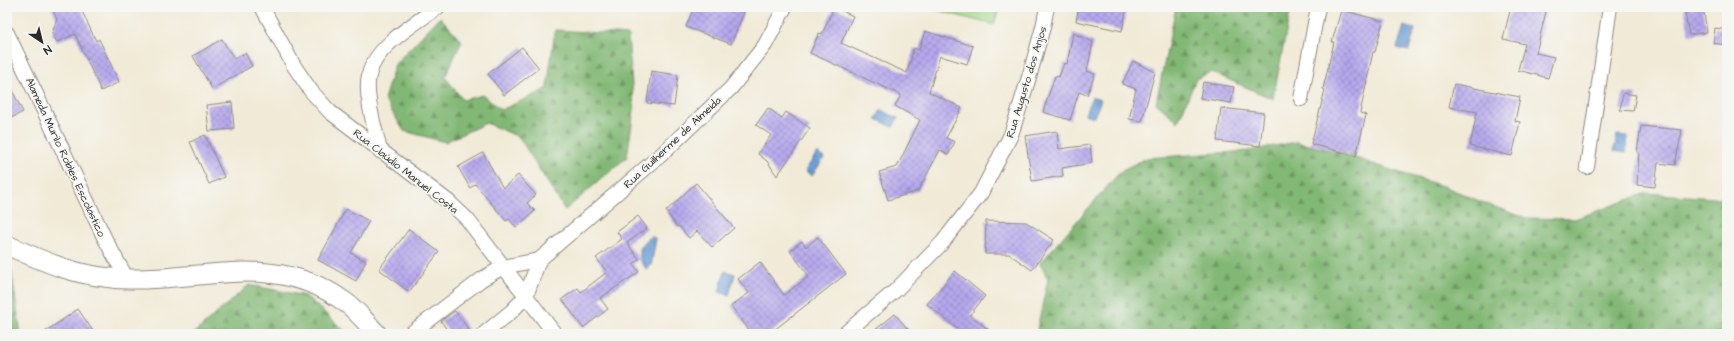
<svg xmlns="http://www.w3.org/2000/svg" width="1734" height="341" font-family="'Architects Daughter',sans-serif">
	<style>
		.forest { fill: url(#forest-firs); stroke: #567250 }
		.pitch { fill: #a3d787; stroke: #678159 }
		.water { fill: url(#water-ripples); stroke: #4c6481 }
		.building { fill: url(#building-cross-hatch) }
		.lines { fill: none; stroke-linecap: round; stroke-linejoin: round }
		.street-casing { stroke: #8e8a81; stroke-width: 16 }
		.secondary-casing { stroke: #8e8a81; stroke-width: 21 }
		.street { stroke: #fff; stroke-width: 14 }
		.secondary { stroke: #fff; stroke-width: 19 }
		.labels { text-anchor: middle; stroke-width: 3.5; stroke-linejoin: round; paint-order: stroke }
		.street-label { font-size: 11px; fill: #2b2b2b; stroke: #f6f6f2 }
	</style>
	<defs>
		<pattern id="forest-firs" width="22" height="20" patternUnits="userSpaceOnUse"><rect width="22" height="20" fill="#82b874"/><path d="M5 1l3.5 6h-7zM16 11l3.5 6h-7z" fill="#6b965f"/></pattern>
		<pattern id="water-ripples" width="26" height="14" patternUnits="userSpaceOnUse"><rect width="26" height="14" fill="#6c9ed7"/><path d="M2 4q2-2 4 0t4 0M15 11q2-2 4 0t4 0" fill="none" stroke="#5981af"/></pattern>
		<pattern id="building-cross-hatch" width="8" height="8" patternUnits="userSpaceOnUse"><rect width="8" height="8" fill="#b6a8ee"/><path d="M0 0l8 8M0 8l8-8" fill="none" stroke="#9489c1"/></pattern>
	</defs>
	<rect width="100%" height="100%" fill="#f6f6f2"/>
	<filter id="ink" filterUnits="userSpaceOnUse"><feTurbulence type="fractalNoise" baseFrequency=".025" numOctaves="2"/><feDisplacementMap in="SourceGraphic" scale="8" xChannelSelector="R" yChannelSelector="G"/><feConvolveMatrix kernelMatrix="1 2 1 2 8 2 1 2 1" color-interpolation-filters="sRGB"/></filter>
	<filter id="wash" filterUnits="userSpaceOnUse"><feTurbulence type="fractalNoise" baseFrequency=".012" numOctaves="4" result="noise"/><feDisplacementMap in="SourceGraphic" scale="16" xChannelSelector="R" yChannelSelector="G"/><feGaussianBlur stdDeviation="0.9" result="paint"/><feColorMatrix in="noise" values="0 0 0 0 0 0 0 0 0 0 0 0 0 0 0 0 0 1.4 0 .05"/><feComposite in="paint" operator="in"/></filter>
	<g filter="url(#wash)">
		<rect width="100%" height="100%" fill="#f1ead7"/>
		<!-- forest -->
		<g class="forest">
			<path d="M 1176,7 L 1291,7 L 1273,99 L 1211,72 L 1196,79 L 1178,122 L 1156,103 Z"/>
			<path d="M 440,17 L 462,41 L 445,77 L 463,100 L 483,95 L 501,110 L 547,89 L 555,30 L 628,35 L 634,110 L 627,157 L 565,210 L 519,137 L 486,123 L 445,142 L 404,131 L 384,99 L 395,64 Z"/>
			<path d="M 1296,142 L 1338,152 L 1394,171 L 1446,187 L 1489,205 L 1526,218 L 1575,219 L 1646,193 L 1727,199 L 1727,334 L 1036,334 L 1048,279 L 1040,263 L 1122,170 L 1147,158 L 1248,151 Z"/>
			<path d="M 7,267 L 11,269 L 21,334 L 7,334 Z"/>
			<path d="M 249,285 L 306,296 L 348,334 L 193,334 Z"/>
		</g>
		<!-- pitch -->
		<path class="pitch" d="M 937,7 L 999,7 L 994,25 L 936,10 Z"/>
		<!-- water -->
		<g class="water">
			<path d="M 1404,26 L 1415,29 L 1409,51 L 1397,48 Z"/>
			<path d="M 1092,97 L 1101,100 L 1094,117 L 1085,114 Z"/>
			<path d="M 881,110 L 898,118 L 893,127 L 876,119 Z"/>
			<path d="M 1617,135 L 1628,136 L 1626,153 L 1614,151 Z"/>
			<path d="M 817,153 L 824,158 L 812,176 L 805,171 Z"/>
			<path d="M 652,236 L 656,239 L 651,266 L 647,270 L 640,261 L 640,246 Z"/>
			<path d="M 725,271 L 735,274 L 729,295 L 719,292 Z"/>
		</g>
		<g id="blocks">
			<!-- building -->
			<g class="building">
				<path d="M 51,7 L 80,7 L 96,41 L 99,39 L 119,82 L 101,91 L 75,34 L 57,42 L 52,33 L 57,19 Z"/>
				<path d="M 694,7 L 736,7 L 745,10 L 731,44 L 686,27 Z"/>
				<path d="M 834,7 L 853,16 L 841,43 L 907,73 L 914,48 L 919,50 L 925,31 L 973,46 L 967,64 L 940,56 L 929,92 L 962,108 L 946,138 L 955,142 L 948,155 L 940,150 L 918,191 L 888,200 L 879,172 L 897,167 L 920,120 L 895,106 L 901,95 L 810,53 L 819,33 L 822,34 Z"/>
				<path d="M 1079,7 L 1127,7 L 1122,31 L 1076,21 Z"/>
				<path d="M 1511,7 L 1547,7 L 1536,53 L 1554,57 L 1548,78 L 1518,70 L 1525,44 L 1503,39 Z"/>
				<path d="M 1684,7 L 1703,7 L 1707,32 L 1689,35 Z"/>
				<path d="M 1341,10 L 1383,21 L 1375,52 L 1373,52 L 1360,113 L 1366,115 L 1356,156 L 1311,144 L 1325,90 L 1323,89 L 1334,42 L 1332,42 Z"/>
				<path d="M 1715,28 L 1727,30 L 1727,45 L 1713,43 Z"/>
				<path d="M 1073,33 L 1093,42 L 1087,71 L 1095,74 L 1087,95 L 1079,92 L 1070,120 L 1043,112 L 1055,76 L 1059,77 L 1064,63 L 1067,64 Z"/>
				<path d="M 222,39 L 234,59 L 245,53 L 252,66 L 212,89 L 193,56 Z"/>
				<path d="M 522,47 L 539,68 L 504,95 L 488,74 Z"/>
				<path d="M 1133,61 L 1155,72 L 1142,121 L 1129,119 L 1136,89 L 1122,84 Z"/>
				<path d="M 651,71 L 678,75 L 674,106 L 647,103 Z"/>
				<path d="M 7,80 L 23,112 L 7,120 Z"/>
				<path d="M 1203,82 L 1234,87 L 1231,103 L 1200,98 Z"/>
				<path d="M 1454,84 L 1520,97 L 1515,121 L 1520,122 L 1512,156 L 1470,146 L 1477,112 L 1449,107 Z"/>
				<path d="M 1623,93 L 1636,95 L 1633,111 L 1620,110 Z"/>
				<path d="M 232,102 L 234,129 L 209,131 L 206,105 Z"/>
				<path d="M 768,108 L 782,118 L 786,112 L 810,128 L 777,176 L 767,161 L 758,154 L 771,135 L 756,125 Z"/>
				<path d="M 1221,108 L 1264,113 L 1260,146 L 1217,141 Z"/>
				<path d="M 1641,126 L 1682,130 L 1675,165 L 1658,163 L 1655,187 L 1637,185 L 1639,152 L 1637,152 Z"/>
				<path d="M 1057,131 L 1059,149 L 1090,145 L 1092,163 L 1062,168 L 1063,176 L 1032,181 L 1025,136 Z"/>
				<path d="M 205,135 L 224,177 L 209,184 L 190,142 Z"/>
				<path d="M 483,153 L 503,188 L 518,175 L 536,195 L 527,203 L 535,211 L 516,227 L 509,219 L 506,221 L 475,184 L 470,188 L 458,167 Z"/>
				<path d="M 696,183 L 734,228 L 712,247 L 697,231 L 689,238 L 679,226 L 677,227 L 666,211 Z"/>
				<path d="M 346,209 L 369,221 L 351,253 L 366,261 L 356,281 L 318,260 Z"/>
				<path d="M 638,216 L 647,228 L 627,243 L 639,259 L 633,264 L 639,272 L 600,298 L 608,309 L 583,328 L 562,299 L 578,288 L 581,292 L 607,272 L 596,258 L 622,239 L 617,232 Z"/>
				<path d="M 986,221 L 1026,222 L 1054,240 L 1032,270 L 1009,254 L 985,254 Z"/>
				<path d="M 409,229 L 439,252 L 409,292 L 379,269 Z"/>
				<path d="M 818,237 L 846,274 L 769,334 L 752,334 L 731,306 L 749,293 L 738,279 L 760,262 L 784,295 L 809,276 L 790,251 L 802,241 L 806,247 Z"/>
				<path d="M 955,271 L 985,296 L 970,315 L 994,334 L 963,334 L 927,304 Z"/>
				<path d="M 78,309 L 95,334 L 42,334 Z"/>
				<path d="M 455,311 L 472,334 L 450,334 L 441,321 Z"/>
				<path d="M 895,314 L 912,334 L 870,334 Z"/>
			</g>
		</g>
	</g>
	<g filter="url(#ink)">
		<use href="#blocks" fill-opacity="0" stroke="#8e8a81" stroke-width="1"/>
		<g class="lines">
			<defs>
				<g id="street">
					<path d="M 262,7 L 294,66 L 311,91 L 330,112 L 449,202 L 467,219 L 555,334"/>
					<path d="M 7,33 L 105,239 L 127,279"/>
					<path d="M 1301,99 L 1318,7"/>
					<path d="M 380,151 C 376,131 364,95 369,75 C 375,46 415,24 438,7"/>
					<path d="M 1587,167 L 1610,7"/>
					<path d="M 410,334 L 482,279 L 503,267 L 539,260"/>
					<path d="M 484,334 L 512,311 L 526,296 L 539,260 L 663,153 L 731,88 L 765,45 L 785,7"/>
					<path d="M 844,334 L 896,290 L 942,243 L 981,193 L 1011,135 L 1030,74 L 1043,27 L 1047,7"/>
				</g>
				<path id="secondary" d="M 7,245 C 49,264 81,278 128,279 C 204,281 276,251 345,302 C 357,310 367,324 377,334"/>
			</defs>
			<!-- street casing -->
			<use href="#street" class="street-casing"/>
			<!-- secondary casing -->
			<use href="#secondary" class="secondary-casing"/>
			<!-- street -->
			<use href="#street" class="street"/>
			<!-- secondary -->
			<use href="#secondary" class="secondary"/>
		</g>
	</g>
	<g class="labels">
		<!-- street labels -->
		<g class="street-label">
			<text transform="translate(1026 82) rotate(-73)" y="4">Rua Augusto dos Anjos</text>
			<text transform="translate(672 142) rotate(-43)" y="4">Rua Guilherme de Almeida</text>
			<text transform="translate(66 157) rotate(65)" y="4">Alameda Murilo Robles Escolastico</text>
			<text transform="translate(406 171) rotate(38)" y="4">Rua Claúdio Manuel Costa</text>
		</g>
	</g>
	<!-- margin -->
	<rect width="1734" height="341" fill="none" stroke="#f6f6f2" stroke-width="24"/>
	<!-- north arrow -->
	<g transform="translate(42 42) rotate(145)" stroke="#f6f6f2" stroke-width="3" paint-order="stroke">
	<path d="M0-3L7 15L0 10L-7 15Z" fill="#2b2b2b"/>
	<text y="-6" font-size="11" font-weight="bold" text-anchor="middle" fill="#2b2b2b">N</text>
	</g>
</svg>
